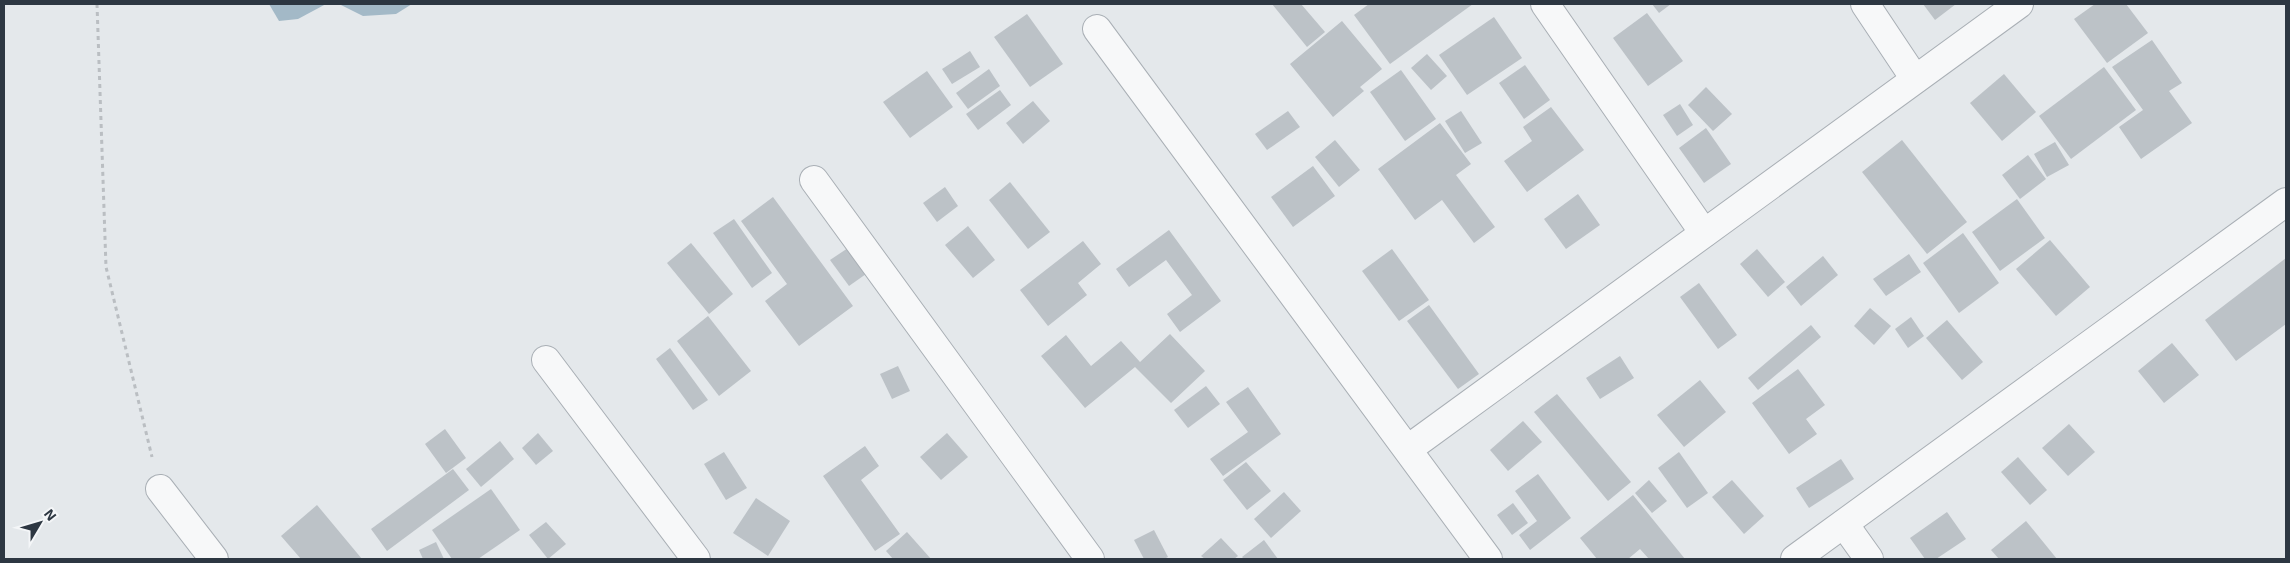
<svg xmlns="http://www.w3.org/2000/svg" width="2290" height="563" font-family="'Exo 2',sans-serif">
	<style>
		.water { fill: #a3b9c7 }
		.building { fill: #bcc2c7 }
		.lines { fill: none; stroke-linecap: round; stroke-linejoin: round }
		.minor-casing { stroke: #a9afb5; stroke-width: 30 }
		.path { stroke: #babec2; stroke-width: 3; stroke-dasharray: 4 4; stroke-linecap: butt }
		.minor { stroke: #f7f8f9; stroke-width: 28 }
	</style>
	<rect width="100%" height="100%" fill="#e4e8eb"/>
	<!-- water -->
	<g class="water">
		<path d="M 269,4 L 326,4 L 298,19 L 279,21 Z"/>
		<path d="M 339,4 L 412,4 L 396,14 L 363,16 Z"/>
	</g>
	<!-- building -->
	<g class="building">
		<path d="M 1272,4 L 1301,4 L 1325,32 L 1307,47 Z"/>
		<path d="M 1369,4 L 1473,4 L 1390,64 L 1354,15 Z"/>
		<path d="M 1652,4 L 1671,4 L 1659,13 Z"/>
		<path d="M 1923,4 L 1956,4 L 1935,20 Z"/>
		<path d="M 2095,4 L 2126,4 L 2148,33 L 2107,63 L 2074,19 Z"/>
		<path d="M 1647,13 L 1683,61 L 1648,86 L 1613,38 Z"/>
		<path d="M 1027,14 L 1063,64 L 1030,87 L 994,37 Z"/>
		<path d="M 1494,17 L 1522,58 L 1467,95 L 1439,55 Z"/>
		<path d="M 1342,21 L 1382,69 L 1360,87 L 1364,91 L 1333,117 L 1290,64 Z"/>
		<path d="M 2152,40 L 2182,83 L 2169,91 L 2192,123 L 2141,159 L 2119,127 L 2143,110 L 2112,67 Z"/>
		<path d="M 970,51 L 980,67 L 952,84 L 942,69 Z"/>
		<path d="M 1427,54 L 1447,76 L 1431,90 L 1411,68 Z"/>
		<path d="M 1525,65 L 1550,100 L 1524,119 L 1499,83 Z"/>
		<path d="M 2104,67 L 2136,110 L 2071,159 L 2039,116 Z"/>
		<path d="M 989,69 L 1000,86 L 968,109 L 956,93 Z"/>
		<path d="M 1401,70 L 1436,119 L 1405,141 L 1370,92 Z"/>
		<path d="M 927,71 L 953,107 L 910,138 L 883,102 Z"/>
		<path d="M 2004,74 L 2036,112 L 2002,141 L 1970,103 Z"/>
		<path d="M 1706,87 L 1732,114 L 1713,131 L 1688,105 Z"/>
		<path d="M 1000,90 L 1011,105 L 978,130 L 966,114 Z"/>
		<path d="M 1033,101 L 1050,121 L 1023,144 L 1006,123 Z"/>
		<path d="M 1680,104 L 1693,125 L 1677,136 L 1663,115 Z"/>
		<path d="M 1551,107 L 1584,150 L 1527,192 L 1504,161 L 1532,141 L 1523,127 Z"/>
		<path d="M 1288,111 L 1300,127 L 1267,150 L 1255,134 Z"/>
		<path d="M 1461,111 L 1482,143 L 1465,153 L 1445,121 Z"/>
		<path d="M 1440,123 L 1471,164 L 1456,175 L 1495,227 L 1474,243 L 1442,200 L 1415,220 L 1378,169 Z"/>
		<path d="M 1706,128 L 1731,164 L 1704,183 L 1679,148 Z"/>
		<path d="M 1335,140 L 1360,170 L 1339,187 L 1315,157 Z"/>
		<path d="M 1902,140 L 1967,222 L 1927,254 L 1862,172 Z"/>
		<path d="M 2055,142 L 2069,165 L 2047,177 L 2034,154 Z"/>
		<path d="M 2028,155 L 2046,179 L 2020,199 L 2002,175 Z"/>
		<path d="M 1313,166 L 1335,196 L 1293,227 L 1271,197 Z"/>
		<path d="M 1010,182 L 1050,232 L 1028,249 L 989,200 Z"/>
		<path d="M 945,187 L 958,206 L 937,222 L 923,203 Z"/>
		<path d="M 1578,194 L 1600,225 L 1566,249 L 1544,219 Z"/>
		<path d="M 773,197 L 853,306 L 799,346 L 765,301 L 787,284 L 741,221 Z"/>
		<path d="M 2017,199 L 2045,238 L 2000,271 L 1972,232 Z"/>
		<path d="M 734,219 L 772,273 L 752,288 L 713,233 Z"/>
		<path d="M 968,226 L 995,260 L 973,278 L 945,245 Z"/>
		<path d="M 1169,230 L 1221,301 L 1180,332 L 1167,314 L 1192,295 L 1166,260 L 1129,287 L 1116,269 Z"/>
		<path d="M 1963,233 L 1999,283 L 1959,313 L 1923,263 Z"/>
		<path d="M 2050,240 L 2090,287 L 2056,316 L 2016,269 Z"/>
		<path d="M 1083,241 L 1101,264 L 1078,283 L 1087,295 L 1048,326 L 1020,290 Z"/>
		<path d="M 691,243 L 733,294 L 709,314 L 667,263 Z"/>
		<path d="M 848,248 L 866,274 L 849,286 L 830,260 Z"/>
		<path d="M 1392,249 L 1429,300 L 1399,321 L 1362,271 Z"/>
		<path d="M 1757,249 L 1785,282 L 1768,297 L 1740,264 Z"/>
		<path d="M 1909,254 L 1921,272 L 1886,296 L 1873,279 Z"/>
		<path d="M 1823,256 L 1838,275 L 1801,306 L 1786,287 Z"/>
		<path d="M 2286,258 L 2286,324 L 2236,361 L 2205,320 Z"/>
		<path d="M 1699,283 L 1737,335 L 1718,349 L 1680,297 Z"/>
		<path d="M 1429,305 L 1479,374 L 1458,389 L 1407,321 Z"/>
		<path d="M 1870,308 L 1891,326 L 1874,345 L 1854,326 Z"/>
		<path d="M 708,316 L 751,371 L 719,396 L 677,341 Z"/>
		<path d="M 1911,317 L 1924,336 L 1908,348 L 1895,329 Z"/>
		<path d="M 1947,320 L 1983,362 L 1962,380 L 1926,338 Z"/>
		<path d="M 1811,325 L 1821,337 L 1758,390 L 1748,378 Z"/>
		<path d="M 1170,334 L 1205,371 L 1171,403 L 1135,367 L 1085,408 L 1041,356 L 1066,335 L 1091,366 L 1121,341 L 1140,362 Z"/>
		<path d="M 2172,343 L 2199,375 L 2164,403 L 2138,371 Z"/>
		<path d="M 670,348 L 708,400 L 693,410 L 656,359 Z"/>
		<path d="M 1620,356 L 1634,378 L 1600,399 L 1586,378 Z"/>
		<path d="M 898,366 L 910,391 L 892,399 L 880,374 Z"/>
		<path d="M 1798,369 L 1825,405 L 1806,419 L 1817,434 L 1789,454 L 1752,403 Z"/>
		<path d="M 1700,380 L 1726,412 L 1684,447 L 1657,415 Z"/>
		<path d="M 1206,386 L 1220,404 L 1188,428 L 1174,410 Z"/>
		<path d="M 1248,387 L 1281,434 L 1223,476 L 1210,459 L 1248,432 L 1226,402 Z"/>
		<path d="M 1557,394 L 1631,482 L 1608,501 L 1534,412 Z"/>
		<path d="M 1523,421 L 1542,442 L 1508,471 L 1490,450 Z"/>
		<path d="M 2069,424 L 2095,452 L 2068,476 L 2042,448 Z"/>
		<path d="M 445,429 L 466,458 L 446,473 L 425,444 Z"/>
		<path d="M 538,433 L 553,451 L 536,465 L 522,448 Z"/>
		<path d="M 947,433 L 968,457 L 941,480 L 920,457 Z"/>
		<path d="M 500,441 L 514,459 L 481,487 L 466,469 Z"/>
		<path d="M 865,446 L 879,466 L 861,480 L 900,534 L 875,551 L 823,476 Z"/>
		<path d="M 724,452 L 747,488 L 726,500 L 704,464 Z"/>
		<path d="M 1679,452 L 1708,493 L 1687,508 L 1658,468 Z"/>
		<path d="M 2018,457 L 2047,490 L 2030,505 L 2001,472 Z"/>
		<path d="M 1841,459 L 1854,479 L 1809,508 L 1796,488 Z"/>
		<path d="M 1246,462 L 1271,491 L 1247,510 L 1223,480 Z"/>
		<path d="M 453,469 L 469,490 L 387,551 L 371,529 Z"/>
		<path d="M 1538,474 L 1571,518 L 1530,550 L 1519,535 L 1537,521 L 1515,491 Z"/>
		<path d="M 1649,480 L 1667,501 L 1652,513 L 1635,493 Z"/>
		<path d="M 1732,480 L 1764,516 L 1744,534 L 1712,497 Z"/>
		<path d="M 491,489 L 520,530 L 478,559 L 452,559 L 432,530 Z"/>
		<path d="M 1284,492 L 1301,511 L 1271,538 L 1254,519 Z"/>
		<path d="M 1633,495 L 1685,559 L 1649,559 L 1640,549 L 1628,559 L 1597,559 L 1580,538 Z"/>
		<path d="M 756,498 L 790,521 L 768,556 L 733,533 Z"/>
		<path d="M 1513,503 L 1528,523 L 1512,535 L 1497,515 Z"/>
		<path d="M 317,505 L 362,559 L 301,559 L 281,536 Z"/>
		<path d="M 1947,512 L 1966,539 L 1936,559 L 1925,559 L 1910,538 Z"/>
		<path d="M 2026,521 L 2057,559 L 1999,559 L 1991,550 Z"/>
		<path d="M 546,522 L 566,544 L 548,559 L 529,535 Z"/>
		<path d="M 1154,530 L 1168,557 L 1164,559 L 1144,559 L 1134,540 Z"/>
		<path d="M 907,532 L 931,559 L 893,559 L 886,551 Z"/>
		<path d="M 1221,538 L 1238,556 L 1234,559 L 1205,559 L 1201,556 Z"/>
		<path d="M 1264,540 L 1278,559 L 1244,559 L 1242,557 Z"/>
		<path d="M 436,542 L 444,559 L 423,559 L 419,550 Z"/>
	</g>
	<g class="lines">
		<defs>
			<g id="minor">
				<path d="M 1545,4 L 1704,233"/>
				<path d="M 1865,4 L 1915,79"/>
				<path d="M 1097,29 L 1488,559"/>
				<path d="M 814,180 L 1090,559"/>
				<path d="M 546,360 L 696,559"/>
				<path d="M 1408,449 L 2019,4"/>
				<path d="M 160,489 L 214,559"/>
				<path d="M 1844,524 L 1869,559"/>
				<path d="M 1795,559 L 2286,202"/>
			</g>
		</defs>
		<!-- minor casing -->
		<use href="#minor" class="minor-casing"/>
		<!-- path -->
		<path class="path" d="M 97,4 L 106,267 L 152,457"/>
		<!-- minor -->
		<use href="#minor" class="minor"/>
	</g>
	<!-- border -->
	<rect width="2290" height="563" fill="none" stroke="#2d3742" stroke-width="10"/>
	<!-- north arrow -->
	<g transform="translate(40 523) rotate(52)" stroke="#f4f6f8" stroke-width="4" paint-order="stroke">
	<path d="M0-4L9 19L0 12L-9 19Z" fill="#2d3742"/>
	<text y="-8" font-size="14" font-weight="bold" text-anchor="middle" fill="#2d3742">N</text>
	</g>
</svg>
